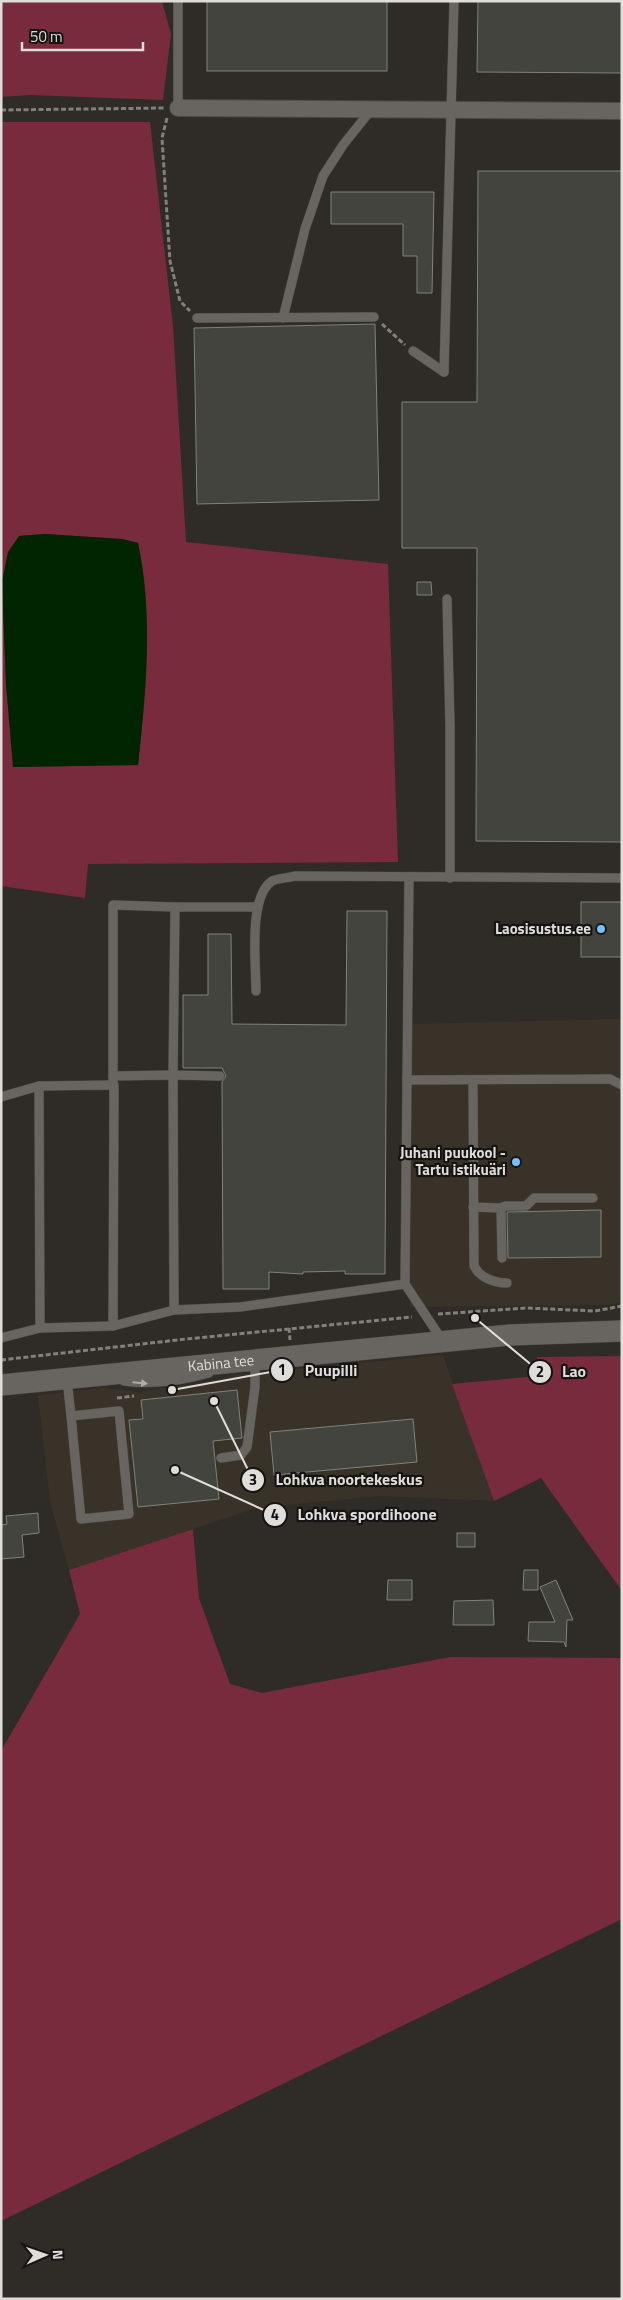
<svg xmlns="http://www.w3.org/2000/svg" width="623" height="2300" font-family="'Titillium Web',sans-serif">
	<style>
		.built { fill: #383228 }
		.green { fill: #772b3c; fill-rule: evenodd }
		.water { fill: #002500 }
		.building { fill: #43443e; stroke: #81827c }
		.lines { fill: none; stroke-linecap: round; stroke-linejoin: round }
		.service-casing { stroke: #4b4845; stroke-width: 10 }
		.minor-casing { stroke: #4b4845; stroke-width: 18 }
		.tertiary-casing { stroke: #4b4845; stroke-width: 22 }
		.path { stroke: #83807c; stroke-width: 3; stroke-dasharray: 5 2.5; stroke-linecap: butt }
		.service { stroke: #68645f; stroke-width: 9 }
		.minor { stroke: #68645f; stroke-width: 16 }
		.tertiary { stroke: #68645f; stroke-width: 21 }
		.oneway { fill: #afada9 }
		.poi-dot { fill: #76c0f7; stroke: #161412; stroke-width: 2 }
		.labels { text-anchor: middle; stroke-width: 4.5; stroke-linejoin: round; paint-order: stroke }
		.poi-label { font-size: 15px; font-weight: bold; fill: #dfddda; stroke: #161412; text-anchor: end }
		.street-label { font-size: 15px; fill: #dfddda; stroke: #161412 }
		.leader { fill: none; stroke: #dfddda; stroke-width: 2 }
		.callout-dot { fill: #dfddda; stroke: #161412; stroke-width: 2 }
		.mark-label { font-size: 15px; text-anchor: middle; font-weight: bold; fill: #111 }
		.callout-label { font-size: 16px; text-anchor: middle; font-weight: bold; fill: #dfddda; stroke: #161412; stroke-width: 4.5; stroke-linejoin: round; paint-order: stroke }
	</style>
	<rect width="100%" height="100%" fill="#2f2b27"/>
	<!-- built -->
	<g class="built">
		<path d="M 622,1019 L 622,1301 L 615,1304 L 599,1305 L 410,1307 L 412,1024 Z"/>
		<path d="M 443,1355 L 494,1501 L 380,1496 L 256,1508 L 69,1570 L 50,1502 L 38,1395 L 103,1388 L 139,1392 L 221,1379 L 233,1375 Z"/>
	</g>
	<!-- green -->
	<g class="green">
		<path d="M 1,1 L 162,1 L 171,34 L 163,100 L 30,95 L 1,97 Z"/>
		<path d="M 1,122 L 150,122 L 173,326 L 186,542 L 388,564 L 398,862 L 88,864 L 85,898 L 1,886 ZM 45,534 L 122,539 L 138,543 C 154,615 146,691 138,765 L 14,767 L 6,684 L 2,581 L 19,536 Z"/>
		<path d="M 622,1356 L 622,1591 L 541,1478 L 494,1501 L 452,1384 L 537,1376 L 537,1357 Z"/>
		<path d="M 193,1529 L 199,1598 L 230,1684 L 262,1693 L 450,1657 L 622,1658 L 622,1919 L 1,2221 L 1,1751 L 80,1614 L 69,1570 Z"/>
	</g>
	<!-- water -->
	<path class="water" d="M 45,534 L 122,539 L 138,543 C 153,616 146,691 138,765 L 13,767 L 6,684 L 2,581 L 8,552 L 19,536 Z"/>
	<!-- building -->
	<g class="building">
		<rect x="207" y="1" width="180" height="70"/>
		<path d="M 478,1 L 622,1 L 622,73 L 477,72 Z"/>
		<path d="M 478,171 L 622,171 L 622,842 L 476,841 L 477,548 L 402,548 L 402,402 L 477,402 Z"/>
		<path d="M 331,192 L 434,192 L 432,293 L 417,293 L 417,256 L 403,256 L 403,224 L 331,224 Z"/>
		<path d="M 375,324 L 379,500 L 197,504 L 194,328 Z"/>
		<path d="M 417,582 L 431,582 L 432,595 L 417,595 Z"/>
		<rect x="581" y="902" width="41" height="55"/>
		<path d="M 347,911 L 387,911 L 385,1274 L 345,1274 L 345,1271 L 303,1272 L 303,1274 L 269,1272 L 269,1289 L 223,1289 L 222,1082 L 226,1076 L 222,1068 L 183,1068 L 183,995 L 208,995 L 208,934 L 231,934 L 232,1024 L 346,1025 Z"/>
		<path d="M 601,1210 L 601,1257 L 508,1258 L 507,1212 Z"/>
		<path d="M 237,1390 L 242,1438 L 213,1441 L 219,1499 L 138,1507 L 129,1420 L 143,1419 L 141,1400 Z"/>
		<path d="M 413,1419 L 417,1462 L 274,1475 L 270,1432 Z"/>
		<path d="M 38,1513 L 39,1533 L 22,1535 L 24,1557 L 1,1559 L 1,1525 L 7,1524 L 6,1516 Z"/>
		<rect x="457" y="1533" width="18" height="14"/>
		<path d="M 524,1570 L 538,1570 L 538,1590 L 523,1590 Z"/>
		<path d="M 388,1580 L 412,1580 L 412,1600 L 387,1600 Z"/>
		<path d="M 556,1580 L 573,1620 L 567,1620 L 566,1647 L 564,1642 L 528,1641 L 529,1622 L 555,1622 L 540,1587 Z"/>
		<path d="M 493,1600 L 494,1625 L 453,1625 L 454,1601 Z"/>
	</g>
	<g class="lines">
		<defs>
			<g id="service">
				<path d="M 178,108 L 178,1"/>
				<path d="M 197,318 L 374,317"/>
				<path d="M 283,318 L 305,229 L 323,176 L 343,145 L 371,110"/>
				<path d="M 413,351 L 444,372"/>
				<path d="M 444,372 L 454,1"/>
				<path d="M 447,599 L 450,727 L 450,878"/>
				<path d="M 175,907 L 258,907"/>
				<path d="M 256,991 C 256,964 248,897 272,881 C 278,878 289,878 295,876 L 622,878"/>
				<path d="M 113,1076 L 113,905 L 175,907 L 173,1075 L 220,1076"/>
				<path d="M 407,1080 L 610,1079 L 622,1085"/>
				<path d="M 473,1080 L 474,1265 C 478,1277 494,1283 507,1283"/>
				<path d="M 39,1086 L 114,1085 L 113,1326 L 40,1328"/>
				<path d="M 1,1097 L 39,1086 L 40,1328 L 1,1338"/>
				<path d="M 473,1207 L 501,1208 L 502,1258"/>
				<path d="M 501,1208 L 505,1206 L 526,1206 L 534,1198 L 593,1198"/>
				<path d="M 405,1284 L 442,1340"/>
				<path d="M 174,1310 L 240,1307 L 405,1284 L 409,877"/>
				<path d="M 113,1326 L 174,1310 L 173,1075 L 113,1076 L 113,1081"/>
				<path d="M 67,1379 L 71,1416 L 119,1411 L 129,1514 L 81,1519 L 71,1416"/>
				<path d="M 124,1381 C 153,1385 181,1381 209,1373"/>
				<path d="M 221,1458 L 241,1455 L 247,1447 L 255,1387 L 255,1360 L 253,1361"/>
			</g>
			<path id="minor" d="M 178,108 L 622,111"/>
			<g id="tertiary">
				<path id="s1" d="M 1,1385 L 510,1335 L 622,1331"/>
			</g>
		</defs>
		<!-- service casing -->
		<use href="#service" class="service-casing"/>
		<!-- minor casing -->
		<use href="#minor" class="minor-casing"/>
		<!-- tertiary casing -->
		<use href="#tertiary" class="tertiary-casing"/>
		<!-- path -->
		<g class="path">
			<path d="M 1,110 L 165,108"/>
			<path d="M 167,118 L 162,138 L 170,261 L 180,301 L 190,311"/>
			<path d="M 382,324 L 405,345"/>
			<path d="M 438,1314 L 526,1308 L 595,1311 L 622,1306"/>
			<path d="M 289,1328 L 290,1340"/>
			<path d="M 1,1360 L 186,1339 L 412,1317"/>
			<path d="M 117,1398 L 134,1396"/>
		</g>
		<!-- service -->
		<use href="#service" class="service"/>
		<!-- minor -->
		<use href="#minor" class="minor"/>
		<!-- tertiary -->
		<use href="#tertiary" class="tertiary"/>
	</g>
	<!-- one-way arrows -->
	<defs><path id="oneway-solid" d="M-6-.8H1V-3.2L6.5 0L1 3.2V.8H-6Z" transform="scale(1.25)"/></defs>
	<use class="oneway" href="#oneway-solid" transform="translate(140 1383) rotate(5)"/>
	<!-- markers -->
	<g class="poi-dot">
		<circle cx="601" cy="929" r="5"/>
		<circle cx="516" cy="1162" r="5"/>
	</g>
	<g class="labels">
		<!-- poi labels -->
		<g class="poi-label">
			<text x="591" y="934">Laosisustus.ee</text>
			<text x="506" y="1158">Juhani puukool -<tspan x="506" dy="17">Tartu istikuäri</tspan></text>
		</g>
		<!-- street labels -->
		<g class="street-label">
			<text dy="5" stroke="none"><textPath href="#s1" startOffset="221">Kabina tee</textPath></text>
		</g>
	</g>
	<!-- callouts -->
	<path class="leader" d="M172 1390L282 1370M475 1318L540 1372M214 1401L253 1480M175 1470L275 1515"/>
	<g class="callout-dot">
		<circle cx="172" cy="1390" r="5"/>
		<circle cx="475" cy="1318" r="5"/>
		<circle cx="214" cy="1401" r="5"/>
		<circle cx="175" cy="1470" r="5"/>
		<circle cx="282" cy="1370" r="12"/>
		<circle cx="540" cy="1372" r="12"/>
		<circle cx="253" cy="1480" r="12"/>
		<circle cx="275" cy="1515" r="12"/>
	</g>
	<g class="mark-label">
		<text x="282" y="1375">1</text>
		<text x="540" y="1377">2</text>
		<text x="253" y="1485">3</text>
		<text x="275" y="1520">4</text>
	</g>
	<g class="callout-label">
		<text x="331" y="1376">Puupilli</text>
		<text x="574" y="1377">Lao</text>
		<text x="349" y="1485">Lohkva noortekeskus</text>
		<text x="367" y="1520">Lohkva spordihoone</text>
	</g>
	<!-- border -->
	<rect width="623" height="2300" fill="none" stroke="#dfddda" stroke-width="5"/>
	<!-- north arrow -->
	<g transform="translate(45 2255) rotate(88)" stroke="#161412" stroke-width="4" paint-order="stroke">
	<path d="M0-4L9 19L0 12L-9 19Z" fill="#dfddda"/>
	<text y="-8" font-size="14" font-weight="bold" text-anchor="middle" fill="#dfddda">N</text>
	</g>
	<!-- scale -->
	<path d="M22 42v8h121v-8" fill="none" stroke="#dfddda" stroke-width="2.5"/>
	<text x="30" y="42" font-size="15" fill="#dfddda" stroke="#161412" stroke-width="4" paint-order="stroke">50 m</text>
</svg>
